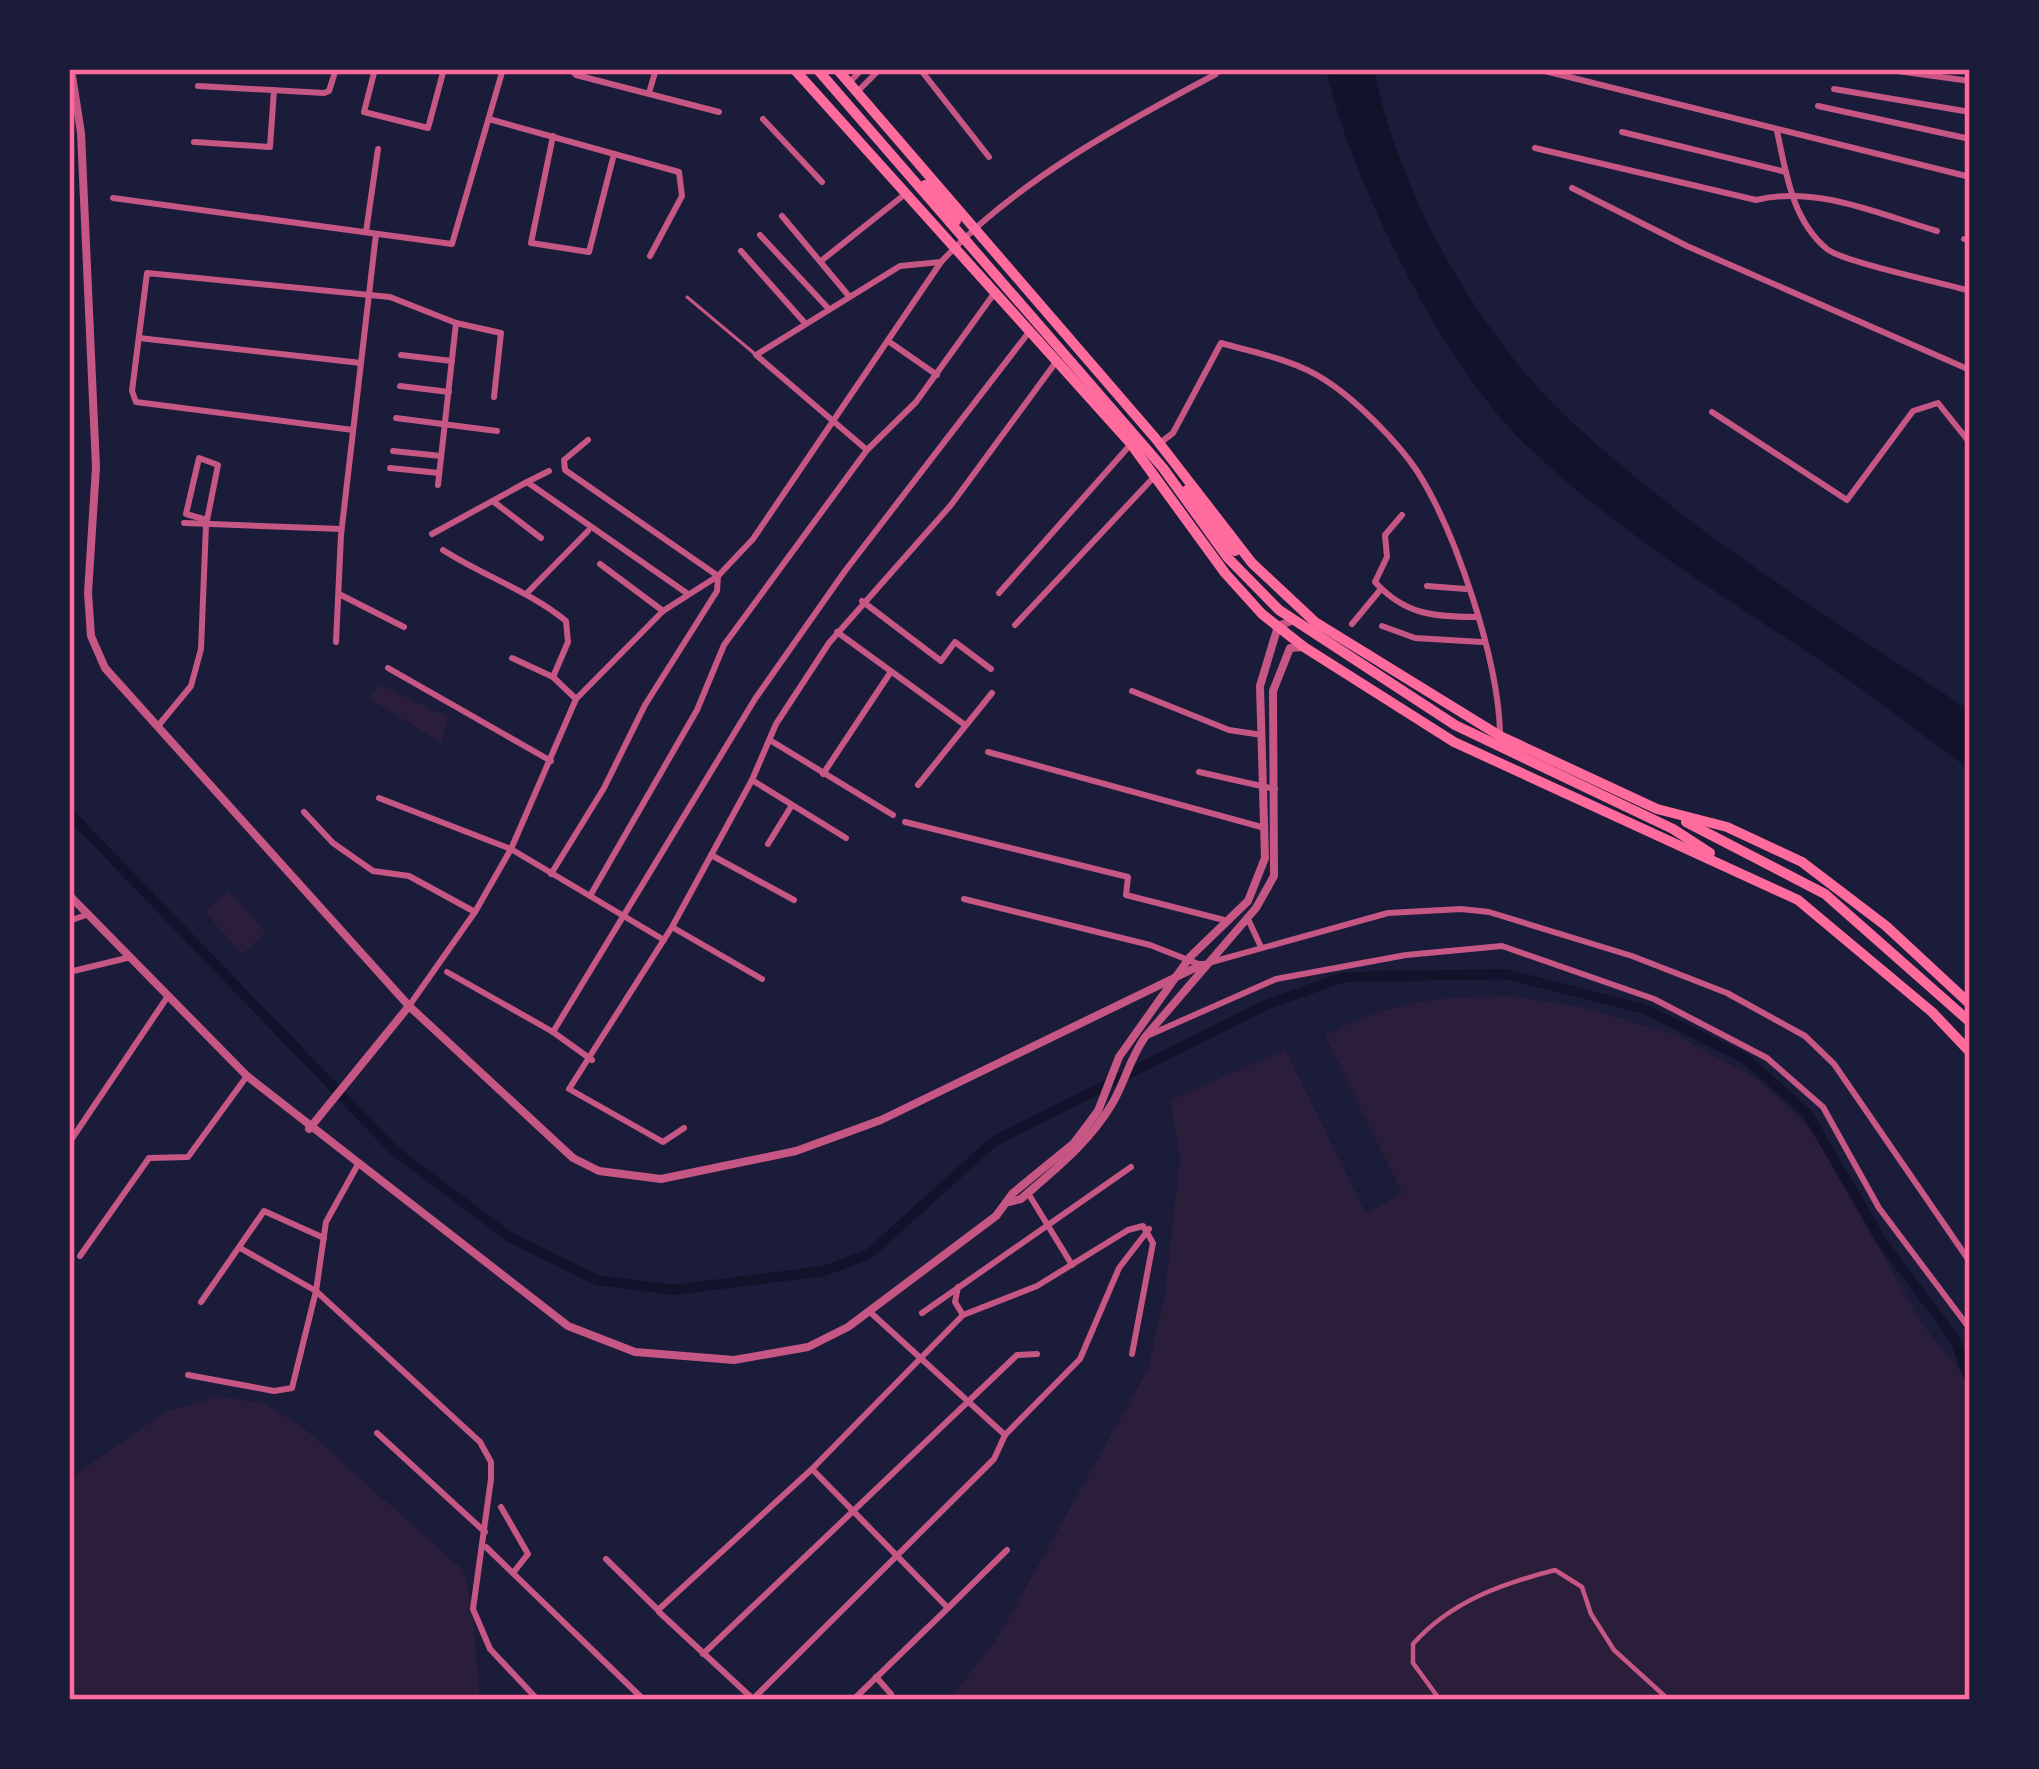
<svg xmlns="http://www.w3.org/2000/svg" width="2039" height="1769" font-family="'DM Sans',sans-serif">
	<style>
		.green { fill: #2a1e3b }
		.water { fill: #12122b }
		.lines { fill: none; stroke-linecap: round; stroke-linejoin: round }
		.canal { stroke: #12122b; stroke-width: 10 }
		.service { stroke: #c65784; stroke-width: 3 }
		.pedestrian { stroke: #c65784; stroke-width: 4.5 }
		.minor { stroke: #c65784; stroke-width: 6 }
		.tertiary { stroke: #c65784; stroke-width: 8 }
		.primary { stroke: #ff6b9d; stroke-width: 10 }
		.neatline { fill: none; stroke: #ff6b9d; stroke-width: 4.5 }
	</style>
	<rect width="100%" height="100%" fill="#1b1b3a"/>
	<!-- green -->
	<g class="green">
		<path d="M 380,684 L 448,717 L 442,743 L 370,699 Z"/>
		<path d="M 229,891 L 266,933 L 242,954 L 205,912 Z"/>
		<path d="M 1510,996 L 1582,1007 L 1676,1035 L 1756,1078 L 1811,1129 L 1922,1324 L 1967,1379 L 1970,1700 L 949,1700 L 998,1637 L 1148,1369 L 1165,1294 L 1180,1158 L 1170,1100 L 1285,1050 L 1366,1214 L 1402,1193 L 1325,1036 C 1391,1000 1437,997 1510,996 Z"/>
		<path d="M 220,1396 L 265,1404 L 305,1429 L 463,1570 L 472,1605 L 480,1700 L 69,1700 L 69,1479 L 165,1412 Z"/>
	</g>
	<!-- water -->
	<path class="water" d="M 1326,69 L 1374,69 C 1398,193 1479,336 1572,422 C 1691,533 1835,621 1970,711 L 1970,769 C 1925,738 1882,703 1837,672 C 1729,599 1613,531 1520,439 C 1441,360 1350,178 1326,69 Z"/>
	<g class="lines">
		<!-- canal -->
		<path class="canal" d="M 69,813 L 395,1151 L 511,1238 L 597,1280 L 673,1290 L 824,1271 L 869,1254 L 993,1142 L 1263,1006 L 1344,977 L 1506,974 L 1644,1009 L 1745,1058 L 1807,1113 L 1883,1243 L 1954,1338 L 1970,1380"/>
		<!-- service -->
		<path class="service" d="M 687,297 L 755,354"/>
		<!-- pedestrian -->
		<path class="pedestrian" d="M 1440,1700 L 1413,1663 L 1413,1644 C 1450,1602 1501,1584 1555,1570 L 1582,1587 L 1591,1614 L 1614,1650 L 1669,1700"/>
		<!-- minor -->
		<g class="minor">
			<path d="M 375,69 L 364,112 L 428,128 L 444,69"/>
			<path d="M 571,69 L 576,75 L 719,112"/>
			<path d="M 920,69 L 989,157"/>
			<path d="M 1883,69 L 1970,81"/>
			<path d="M 1545,71 L 1970,177"/>
			<path d="M 849,83 L 862,69"/>
			<path d="M 198,86 L 324,93 L 329,91 L 336,69"/>
			<path d="M 1834,89 L 1970,112"/>
			<path d="M 857,92 L 880,69"/>
			<path d="M 649,93 L 656,69"/>
			<path d="M 1818,106 L 1970,139"/>
			<path d="M 489,119 L 679,172 L 682,196 L 650,256"/>
			<path d="M 763,119 L 822,182"/>
			<path d="M 1777,131 C 1786,173 1792,220 1827,249 C 1843,262 1943,283 1970,291"/>
			<path d="M 1622,132 L 1786,172"/>
			<path d="M 553,136 L 531,243 L 589,252 L 614,154"/>
			<path d="M 194,142 L 270,147 L 274,90"/>
			<path d="M 1535,148 L 1756,200 C 1817,185 1878,214 1937,231"/>
			<path d="M 1572,188 L 1687,246 L 1970,370"/>
			<path d="M 113,198 L 452,244 L 503,69"/>
			<path d="M 782,216 L 848,295"/>
			<path d="M 366,232 L 378,149"/>
			<path d="M 760,235 L 827,307"/>
			<path d="M 1964,239 L 1970,241"/>
			<path d="M 741,251 L 804,322"/>
			<path d="M 821,261 L 904,195"/>
			<path d="M 456,323 L 501,333 L 494,397"/>
			<path d="M 139,338 L 361,363"/>
			<path d="M 888,341 L 937,375"/>
			<path d="M 401,355 L 452,361"/>
			<path d="M 400,386 L 449,392"/>
			<path d="M 1712,412 L 1847,500 L 1913,411 L 1938,403 L 1970,443"/>
			<path d="M 396,418 L 497,431"/>
			<path d="M 353,430 L 136,402 L 132,391 L 147,273 L 390,297 L 456,323 L 438,485"/>
			<path d="M 1160,443 L 1173,433 L 1221,343 C 1256,353 1295,360 1325,380 C 1355,399 1397,441 1417,471 C 1456,532 1498,659 1500,732"/>
			<path d="M 867,450 L 916,402 L 993,295"/>
			<path d="M 393,451 L 441,456"/>
			<path d="M 390,468 L 439,473"/>
			<path d="M 527,482 L 549,471"/>
			<path d="M 494,502 L 541,538"/>
			<path d="M 1402,515 L 1385,535 L 1387,557 L 1375,582 C 1404,614 1433,617 1475,617"/>
			<path d="M 184,523 L 341,529"/>
			<path d="M 432,534 L 527,482 L 688,594"/>
			<path d="M 443,550 C 485,577 528,590 566,621 L 568,642 L 553,677"/>
			<path d="M 600,564 L 663,611"/>
			<path d="M 1427,586 L 1466,589"/>
			<path d="M 528,592 L 588,531"/>
			<path d="M 999,593 L 1131,444"/>
			<path d="M 339,594 L 404,627"/>
			<path d="M 862,601 L 941,661 L 955,642 L 991,669"/>
			<path d="M 1352,624 L 1381,589"/>
			<path d="M 1015,625 L 1154,477"/>
			<path d="M 1382,626 L 1415,638 L 1482,642"/>
			<path d="M 837,632 L 965,725"/>
			<path d="M 336,642 L 341,535 L 376,234"/>
			<path d="M 512,658 L 553,677 L 576,699"/>
			<path d="M 388,668 L 551,761"/>
			<path d="M 1132,691 L 1229,730 L 1262,735"/>
			<path d="M 158,726 L 191,686 L 201,649 L 206,525 L 218,465 L 199,458 L 186,514 L 207,520"/>
			<path d="M 773,742 L 893,815"/>
			<path d="M 988,752 L 1265,828"/>
			<path d="M 1199,772 L 1275,789"/>
			<path d="M 823,774 L 890,673"/>
			<path d="M 752,780 L 846,838"/>
			<path d="M 918,785 L 992,693"/>
			<path d="M 379,798 L 511,849 L 664,940"/>
			<path d="M 304,812 L 333,843 L 373,871 L 409,876 L 475,912"/>
			<path d="M 905,822 L 1128,877 L 1126,895 L 1228,921"/>
			<path d="M 768,844 L 792,805"/>
			<path d="M 711,855 L 794,900"/>
			<path d="M 551,874 L 604,788 L 645,705 L 717,591 L 718,576 L 565,470 L 564,460 L 588,440"/>
			<path d="M 590,896 L 697,710 L 724,645 L 867,450 L 756,355 L 900,266 L 941,262"/>
			<path d="M 964,899 L 1150,945 L 1201,965 L 1388,913 L 1461,909 L 1489,912 L 1632,956 L 1727,993 L 1805,1036 L 1834,1064 L 1970,1262"/>
			<path d="M 1247,917 L 1261,947"/>
			<path d="M 69,921 L 86,915"/>
			<path d="M 672,927 L 762,979"/>
			<path d="M 69,972 L 127,958"/>
			<path d="M 447,972 L 553,1032 L 592,1060"/>
			<path d="M 409,1006 L 475,912 L 511,849 L 576,699 L 663,611 L 718,576 L 753,539 L 941,262 C 1015,182 1120,125 1216,74 L 1216,69"/>
			<path d="M 553,1032 L 755,699 L 845,571 L 1029,332"/>
			<path d="M 1149,1035 L 1276,979 L 1406,955 L 1502,946 L 1654,999 L 1767,1058 L 1823,1107 L 1879,1208 L 1970,1329"/>
			<path d="M 684,1128 L 663,1142 L 569,1089 L 672,927 L 752,780 L 776,724 L 829,643 L 951,505 L 1056,362"/>
			<path d="M 69,1143 L 166,999"/>
			<path d="M 1028,1193 L 1072,1265"/>
			<path d="M 240,1248 L 316,1291 L 480,1442 L 491,1462 L 491,1479 L 473,1609 L 490,1649 L 538,1700"/>
			<path d="M 80,1256 L 149,1158 L 188,1157 L 247,1076"/>
			<path d="M 958,1287 L 955,1302 L 963,1315"/>
			<path d="M 201,1302 L 264,1211 L 324,1238"/>
			<path d="M 870,1312 L 1005,1435"/>
			<path d="M 922,1313 L 1131,1167"/>
			<path d="M 188,1375 L 274,1391 L 292,1388 L 316,1291 L 326,1222 L 357,1166"/>
			<path d="M 377,1433 L 485,1532"/>
			<path d="M 813,1470 L 948,1608 L 853,1700"/>
			<path d="M 501,1507 L 528,1554 L 513,1573"/>
			<path d="M 486,1547 L 644,1700"/>
			<path d="M 606,1559 L 658,1610 L 812,1469 L 963,1315 L 1037,1286 L 1128,1230 L 1143,1226 L 1153,1243 L 1132,1354"/>
			<path d="M 948,1608 L 1007,1550"/>
			<path d="M 659,1612 L 753,1699"/>
			<path d="M 703,1654 L 1017,1355 L 1037,1354"/>
			<path d="M 876,1677 L 891,1694"/>
			<path d="M 752,1700 L 994,1459 L 1005,1435 L 1080,1359 L 1119,1268 L 1149,1229"/>
		</g>
		<!-- tertiary -->
		<g class="tertiary">
			<path d="M 71,69 L 81,133 L 96,467 L 88,593 L 91,636 L 105,668 L 409,1006 L 573,1158 L 599,1171 L 661,1179 L 796,1151 L 881,1120 L 1201,965"/>
			<path d="M 69,895 L 247,1076 L 568,1326 L 635,1352 L 734,1360 L 808,1347 L 848,1327 L 996,1216 L 1013,1193 L 1074,1143 L 1098,1111 L 1119,1057 L 1190,957 L 1248,901 L 1265,858 L 1260,686 L 1278,626 L 1294,620"/>
			<path d="M 309,1129 L 409,1006"/>
			<path d="M 1009,1202 L 1021,1199 C 1054,1170 1089,1143 1112,1104 C 1125,1082 1130,1058 1145,1037 L 1256,908 L 1274,876 L 1273,691 L 1290,648 L 1304,647"/>
		</g>
		<!-- primary -->
		<g class="primary">
			<path d="M 794,69 L 1131,444 L 1225,573 L 1262,614 L 1304,647 L 1454,742 L 1798,900 L 1932,1012 L 1970,1052"/>
			<path d="M 817,69 L 1163,468 L 1228,558 L 1279,610 L 1455,725 L 1673,829 L 1710,853"/>
			<path d="M 837,69 L 1156,439 L 1252,563 L 1315,622 L 1500,736 L 1657,809 L 1727,827 L 1802,862 L 1886,926 L 1970,1004"/>
			<path d="M 925,185 L 956,221"/>
			<path d="M 1187,490 L 1235,551"/>
			<path d="M 1686,822 L 1825,894 L 1970,1022"/>
		</g>
	</g>
	<!-- border -->
	<rect width="2039" height="1769" fill="none" stroke="#1b1b3a" stroke-width="144"/>
	<rect x="72" y="72" width="1895" height="1625" class="neatline"/>
</svg>
